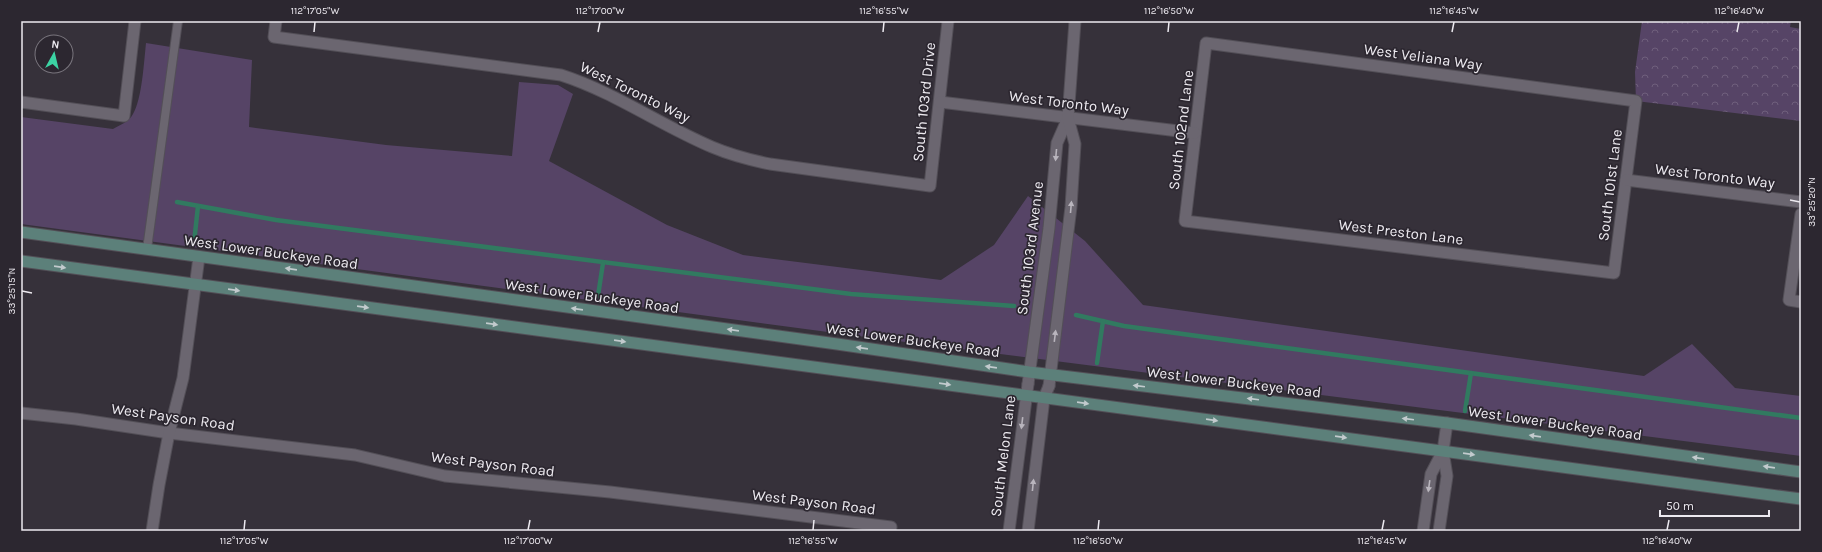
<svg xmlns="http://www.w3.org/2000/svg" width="1822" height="552" font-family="Karla,sans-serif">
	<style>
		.grass { fill: #564466 }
		.park { fill: url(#park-crowns) }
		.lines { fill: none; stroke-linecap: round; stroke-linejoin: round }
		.stream { stroke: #317a60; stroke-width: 4.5 }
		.service-casing { stroke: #534f57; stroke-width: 10 }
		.minor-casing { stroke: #534f57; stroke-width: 13 }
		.tertiary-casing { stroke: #534f57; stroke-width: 13 }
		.secondary-casing { stroke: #534f57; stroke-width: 13 }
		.service { stroke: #6b6670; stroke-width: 8 }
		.minor { stroke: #6b6670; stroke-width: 11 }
		.tertiary { stroke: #6b6670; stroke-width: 11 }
		.secondary { stroke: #5c807a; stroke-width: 11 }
		.oneway { fill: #b9b5bd }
		.oneway2 { fill: #c2cacd }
		.ticks { fill: none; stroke: #edeaf0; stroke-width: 1.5 }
		.labels { text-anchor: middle; stroke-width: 3.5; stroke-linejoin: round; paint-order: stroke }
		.street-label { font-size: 15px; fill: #edeaf0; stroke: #2c2730 }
		.neatline { fill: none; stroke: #edeaf0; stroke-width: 1.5 }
		.ticks-label { font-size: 10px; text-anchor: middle; fill: #edeaf0 }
	</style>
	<defs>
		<pattern id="park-crowns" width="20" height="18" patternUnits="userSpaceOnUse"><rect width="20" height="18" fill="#564466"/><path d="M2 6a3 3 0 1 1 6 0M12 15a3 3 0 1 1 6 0" fill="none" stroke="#6f5f7c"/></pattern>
	</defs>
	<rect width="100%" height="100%" fill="#36313a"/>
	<!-- grass -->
	<path class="grass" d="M 146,43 L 252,60 L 249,127 L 386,145 L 512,156 L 519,82 L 558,85 L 573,94 L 549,161 L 667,225 L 743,255 L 941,280 L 994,245 L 1028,196 L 1085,241 L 1143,305 L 1644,376 L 1692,344 L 1735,388 L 1801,396 L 1801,456 L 858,336 L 21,224 L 21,117 L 113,129 C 120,125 129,122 133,114 C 142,99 144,62 146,43 Z"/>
	<!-- park -->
	<path class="park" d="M 1642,21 L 1791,21 L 1790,27 L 1801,29 L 1801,121 L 1636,101 L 1635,72 Z"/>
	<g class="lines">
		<!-- stream -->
		<g class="stream">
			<path d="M 177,202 L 276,220 L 851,294 L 1014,306"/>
			<path d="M 194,243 L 198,206"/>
			<path d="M 598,296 L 603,263"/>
			<path d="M 1076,315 L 1124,326 L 1801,418"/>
			<path d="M 1097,363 L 1103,321"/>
			<path d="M 1465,411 L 1471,373"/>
		</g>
		<defs>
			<path id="service" d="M 147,249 L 178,21"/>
			<g id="minor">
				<path d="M 276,21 L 274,37 L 561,75 C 614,92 660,125 712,147 C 731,155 750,160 770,164 L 930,186 L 948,21"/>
				<path d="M 1206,43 L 1636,101 L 1614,273 L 1185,221 Z"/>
				<path d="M 21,102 L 124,116 L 135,21"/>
				<path d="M 940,102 L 1195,133"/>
				<path d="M 1626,180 L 1801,202"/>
				<path d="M 1801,214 L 1789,300 L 1801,302"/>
				<path d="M 1028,384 L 1049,228 L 1057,143 L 1068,118"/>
				<path d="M 1049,386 L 1071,207 L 1075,144 L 1068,118 L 1075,21"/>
				<path d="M 21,413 L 76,419 L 169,433 L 355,455 L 445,476 L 610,492 L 891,527 L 890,531"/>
				<path d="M 152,531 L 159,485 L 169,433 L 183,378 L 199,257"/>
				<path d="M 1423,531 L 1431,474 L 1443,451"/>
				<path d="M 1439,531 L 1447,476 L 1443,451 L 1447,423"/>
			</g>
			<g id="tertiary">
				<path d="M 1009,531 L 1028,384"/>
				<path d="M 1028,531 L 1042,415 L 1044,398 L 1049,386"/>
			</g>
			<g id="secondary">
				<path d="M 21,232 L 837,344 L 1029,372 L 1447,423 L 1801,472"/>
				<path d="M 21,261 L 1801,499"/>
			</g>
		</defs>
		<!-- service casing -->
		<use href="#service" class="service-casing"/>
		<!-- minor casing -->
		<use href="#minor" class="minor-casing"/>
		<!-- tertiary casing -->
		<use href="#tertiary" class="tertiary-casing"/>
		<!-- secondary casing -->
		<use href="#secondary" class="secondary-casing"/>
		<!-- service -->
		<use href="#service" class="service"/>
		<!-- minor -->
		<use href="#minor" class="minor"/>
		<!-- tertiary -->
		<use href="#tertiary" class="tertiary"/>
		<!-- secondary -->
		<use href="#secondary" class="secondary"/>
	</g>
	<!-- one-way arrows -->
	<defs><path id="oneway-solid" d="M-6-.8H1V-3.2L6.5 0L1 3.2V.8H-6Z"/></defs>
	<g class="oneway">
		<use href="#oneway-solid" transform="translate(1056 155) rotate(95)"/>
		<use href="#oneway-solid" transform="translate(1071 207) rotate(-85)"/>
		<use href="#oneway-solid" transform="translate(1055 336) rotate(-83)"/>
		<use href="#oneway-solid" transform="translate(1022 423) rotate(97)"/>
		<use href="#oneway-solid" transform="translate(1033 485) rotate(-84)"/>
		<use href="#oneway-solid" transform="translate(1429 486) rotate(98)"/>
	</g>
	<g class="oneway2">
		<use href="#oneway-solid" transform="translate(60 267) rotate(8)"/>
		<use href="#oneway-solid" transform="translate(291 269) rotate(-172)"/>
		<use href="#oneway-solid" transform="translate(234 290) rotate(8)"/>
		<use href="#oneway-solid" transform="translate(363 307) rotate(8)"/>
		<use href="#oneway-solid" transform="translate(577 309) rotate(-172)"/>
		<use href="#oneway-solid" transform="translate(492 324) rotate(8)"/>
		<use href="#oneway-solid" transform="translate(733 330) rotate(-172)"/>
		<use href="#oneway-solid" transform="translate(620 341) rotate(8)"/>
		<use href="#oneway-solid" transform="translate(862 348) rotate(-172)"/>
		<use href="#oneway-solid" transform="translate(991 367) rotate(-172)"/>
		<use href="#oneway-solid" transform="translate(945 384) rotate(8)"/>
		<use href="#oneway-solid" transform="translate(1139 386) rotate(-173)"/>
		<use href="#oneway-solid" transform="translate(1253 399) rotate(-173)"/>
		<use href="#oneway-solid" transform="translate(1083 403) rotate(8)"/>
		<use href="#oneway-solid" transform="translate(1408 419) rotate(-173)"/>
		<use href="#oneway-solid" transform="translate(1212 420) rotate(8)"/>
		<use href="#oneway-solid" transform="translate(1535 436) rotate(-172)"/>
		<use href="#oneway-solid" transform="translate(1341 437) rotate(8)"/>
		<use href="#oneway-solid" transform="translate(1469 454) rotate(8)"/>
		<use href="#oneway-solid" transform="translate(1698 458) rotate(-172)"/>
		<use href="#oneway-solid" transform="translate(1769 467) rotate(-172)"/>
	</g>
	<!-- ticks -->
	<path class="ticks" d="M 314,32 L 315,22M 598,32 L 600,22M 883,32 L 884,22M 1168,32 L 1169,22M 1452,32 L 1454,22M 1737,32 L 1739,22M 1790,200 L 1800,202M 22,291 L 32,293M 244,530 L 245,520M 528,530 L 530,520M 813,530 L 814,520M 1098,530 L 1099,520M 1382,530 L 1384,520M 1667,530 L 1669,520"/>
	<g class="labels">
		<!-- street labels -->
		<g class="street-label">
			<text transform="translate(1423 57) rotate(8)" y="5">West Veliana Way</text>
			<text transform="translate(635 92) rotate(26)" y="5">West Toronto Way</text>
			<text transform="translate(924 102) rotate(-84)" y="5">South 103rd Drive</text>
			<text transform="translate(1069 103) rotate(7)" y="5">West Toronto Way</text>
			<text transform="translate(1181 130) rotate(-83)" y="5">South 102nd Lane</text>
			<text transform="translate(1715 176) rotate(7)" y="5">West Toronto Way</text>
			<text transform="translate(1610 185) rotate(-83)" y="5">South 101st Lane</text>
			<text transform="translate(1401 232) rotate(7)" y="5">West Preston Lane</text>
			<text transform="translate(1030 248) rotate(-83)" y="5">South 103rd Avenue</text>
			<text transform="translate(271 252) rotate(8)" y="5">West Lower Buckeye Road</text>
			<text transform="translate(592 296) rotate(8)" y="5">West Lower Buckeye Road</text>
			<text transform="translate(913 340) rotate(8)" y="5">West Lower Buckeye Road</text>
			<text transform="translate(1234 382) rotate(7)" y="5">West Lower Buckeye Road</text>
			<text transform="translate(173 417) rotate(8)" y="5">West Payson Road</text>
			<text transform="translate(1555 423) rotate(8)" y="5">West Lower Buckeye Road</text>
			<text transform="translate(1003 456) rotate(-83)" y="5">South Melon Lane</text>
			<text transform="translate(493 464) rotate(7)" y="5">West Payson Road</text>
			<text transform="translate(814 502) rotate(7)" y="5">West Payson Road</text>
		</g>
	</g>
	<!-- border -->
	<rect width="1822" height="552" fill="none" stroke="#2c2730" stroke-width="44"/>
	<!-- north arrow -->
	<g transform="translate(54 54) rotate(8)"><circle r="19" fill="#2c2730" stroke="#79757d"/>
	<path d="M0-3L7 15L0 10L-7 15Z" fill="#3cd4a4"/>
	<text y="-6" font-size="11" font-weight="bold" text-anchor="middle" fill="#edeaf0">N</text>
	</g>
	<!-- scale -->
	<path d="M1660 510v6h109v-6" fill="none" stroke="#edeaf0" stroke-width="2"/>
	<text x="1666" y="510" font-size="12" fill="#edeaf0" stroke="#2c2730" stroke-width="3" paint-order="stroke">50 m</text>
	<rect x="22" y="22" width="1778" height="508" class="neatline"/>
	<g class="ticks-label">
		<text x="315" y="14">112°17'05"W</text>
		<text x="600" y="14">112°17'00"W</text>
		<text x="884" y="14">112°16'55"W</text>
		<text x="1169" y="14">112°16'50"W</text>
		<text x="1454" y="14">112°16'45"W</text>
		<text x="1739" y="14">112°16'40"W</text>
		<text transform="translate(1811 202) rotate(-90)" y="4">33°25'20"N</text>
		<text transform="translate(11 291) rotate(-90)" y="4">33°25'15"N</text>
		<text x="244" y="544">112°17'05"W</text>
		<text x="528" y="544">112°17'00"W</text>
		<text x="813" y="544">112°16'55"W</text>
		<text x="1098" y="544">112°16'50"W</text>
		<text x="1382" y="544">112°16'45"W</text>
		<text x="1667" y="544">112°16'40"W</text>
	</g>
</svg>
